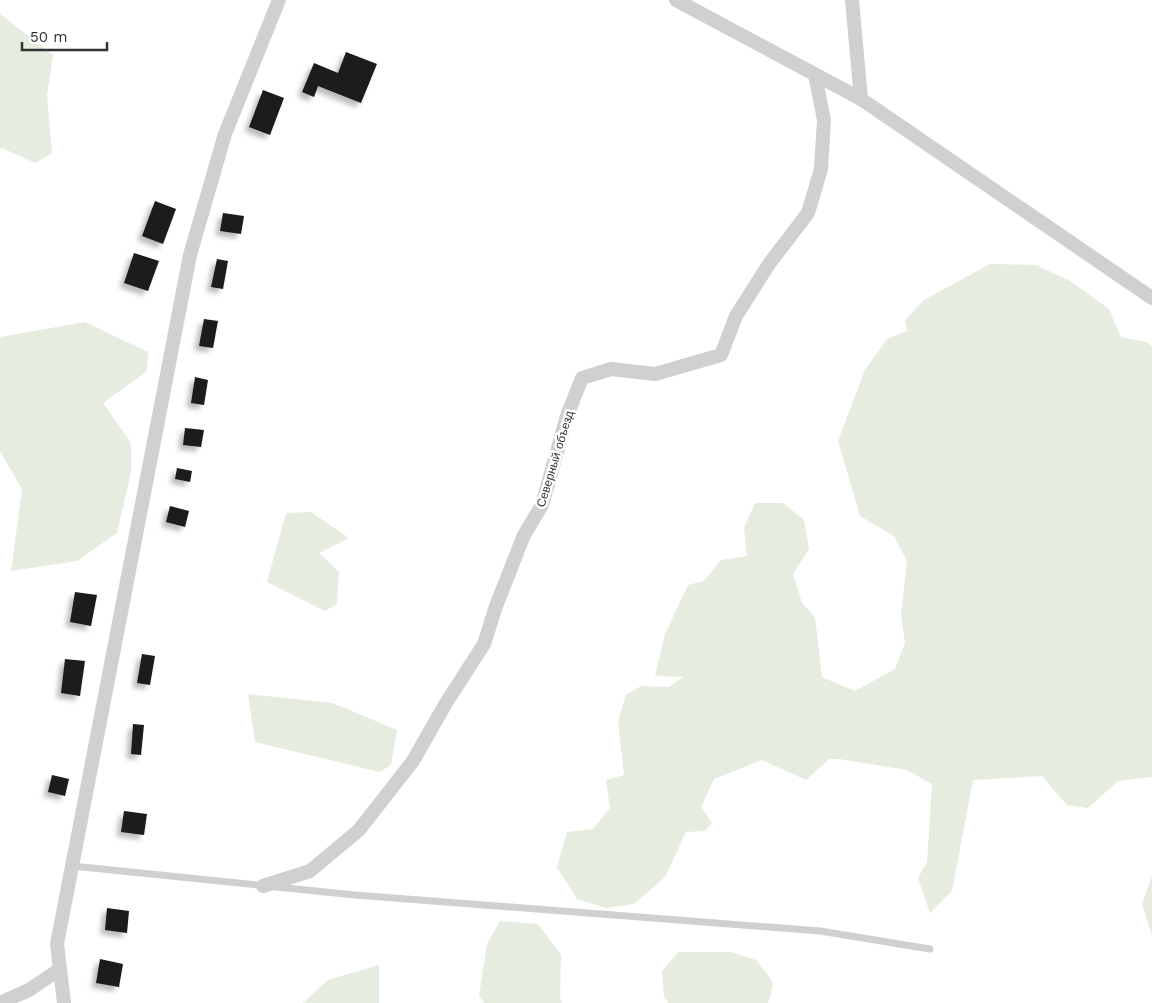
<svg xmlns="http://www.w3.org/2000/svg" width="1152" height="1003" font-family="'Work Sans',sans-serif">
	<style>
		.green { fill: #e6ecdf }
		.building { fill: #1a1a1a; filter: url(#shadow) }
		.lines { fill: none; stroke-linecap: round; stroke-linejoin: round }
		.service { stroke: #d0d0d0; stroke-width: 7 }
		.minor { stroke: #d0d0d0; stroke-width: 14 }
		.labels { text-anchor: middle; stroke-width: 5; stroke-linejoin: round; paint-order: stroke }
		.street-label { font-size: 12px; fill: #333; stroke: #fff }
	</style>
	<defs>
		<filter id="shadow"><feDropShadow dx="-4.5" dy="4.5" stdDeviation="2.5" flood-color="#0004"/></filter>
	</defs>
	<rect width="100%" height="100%" fill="#fff"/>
	<!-- green -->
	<g class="green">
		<path d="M 0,14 L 53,55 L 47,95 L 52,153 L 35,163 L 2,148 L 0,149 Z"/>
		<path d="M 990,264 L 1036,265 L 1070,281 L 1109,309 L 1121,337 L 1147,342 L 1152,347 L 1152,777 L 1118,781 L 1088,808 L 1067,805 L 1042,776 L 973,780 L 952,891 L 930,913 L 918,878 L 927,862 L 932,784 L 907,770 L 839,759 L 829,759 L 806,780 L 762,760 L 714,779 L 701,807 L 712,823 L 705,831 L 686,832 L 665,877 L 634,904 L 605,908 L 577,899 L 557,867 L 567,832 L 593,829 L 610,808 L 606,780 L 624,775 L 618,721 L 626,695 L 641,686 L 669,687 L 683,677 L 655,676 L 665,634 L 688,585 L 704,581 L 721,560 L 747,556 L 744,528 L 755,503 L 783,503 L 804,520 L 809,549 L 793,574 L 802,603 L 815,617 L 822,677 L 855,691 L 895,669 L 905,643 L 901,615 L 907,561 L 894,536 L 860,516 L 838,441 L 865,370 L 887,339 L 907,331 L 905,320 L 924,300 Z"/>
		<path d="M 85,322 L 148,352 L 147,371 L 103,403 L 131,443 L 131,472 L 117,533 L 77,561 L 11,571 L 22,489 L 0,451 L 0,337 Z"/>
		<path d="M 311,512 L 349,538 L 319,553 L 339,572 L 337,604 L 325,611 L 267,582 L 286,513 Z"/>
		<path d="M 248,694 L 333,703 L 397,730 L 391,765 L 380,772 L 255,742 Z"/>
		<path d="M 1152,876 L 1152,935 L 1142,904 Z"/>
		<path d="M 500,921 L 538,924 L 561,955 L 560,997 L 562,1003 L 484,1003 L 479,996 L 487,944 Z"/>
		<path d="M 679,952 L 731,952 L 756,960 L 773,982 L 771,995 L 768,1003 L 668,1003 L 664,996 L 662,971 Z"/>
		<path d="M 379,965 L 379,1003 L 303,1003 L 328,980 Z"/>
	</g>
	<!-- building -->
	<g class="building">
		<path d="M 346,52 L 377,64 L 361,103 L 318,86 L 314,97 L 302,92 L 314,63 L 338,73 Z"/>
		<path d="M 263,90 L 284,98 L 270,135 L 249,127 Z"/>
		<path d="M 155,201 L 176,209 L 163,244 L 142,236 Z"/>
		<path d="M 223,213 L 244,216 L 241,234 L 220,231 Z"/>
		<path d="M 134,253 L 159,261 L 148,291 L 124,283 Z"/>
		<path d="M 217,259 L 228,261 L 223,289 L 211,287 Z"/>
		<path d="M 204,319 L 218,321 L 213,348 L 199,346 Z"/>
		<path d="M 195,377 L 208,380 L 204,405 L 191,403 Z"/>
		<path d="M 185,428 L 204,430 L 201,447 L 183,445 Z"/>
		<path d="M 177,468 L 192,471 L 190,482 L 175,479 Z"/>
		<path d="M 170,506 L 189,511 L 185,527 L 166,522 Z"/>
		<path d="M 75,592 L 97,595 L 91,626 L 70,622 Z"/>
		<path d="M 142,654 L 155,656 L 150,685 L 137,683 Z"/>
		<path d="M 65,659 L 85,661 L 80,696 L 61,693 Z"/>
		<path d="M 133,724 L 144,725 L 141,755 L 131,754 Z"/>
		<path d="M 52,775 L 69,779 L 65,796 L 48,792 Z"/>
		<path d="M 124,811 L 147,814 L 144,835 L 121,832 Z"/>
		<path d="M 107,908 L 129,911 L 127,933 L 105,930 Z"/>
		<path d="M 100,959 L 123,964 L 119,987 L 96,983 Z"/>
	</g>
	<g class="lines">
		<!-- service -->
		<path class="service" d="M 72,866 L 355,895 L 820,931 L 930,949"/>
		<!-- minor -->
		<g class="minor">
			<path d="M 676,0 L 861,99 L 1152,298"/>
			<path d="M 852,0 L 861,99"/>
			<path d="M 263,886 L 310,871 L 359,830 L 413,761 L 446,703 L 484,644 L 496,606 L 524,535 L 542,505 L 567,416 L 582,378 L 611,369 L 655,374 L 721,355 L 736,316 L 769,264 L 808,213 L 821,169 L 824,120 L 815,75"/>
			<path d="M 0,1003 L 29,990 L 60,969"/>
			<path d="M 64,1003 L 57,944 L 190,255 L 225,134 L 279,0"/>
		</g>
	</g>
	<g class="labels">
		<!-- street labels -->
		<g class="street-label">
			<text transform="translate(555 459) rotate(-73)" y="4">Северный объезд</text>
		</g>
	</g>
	<!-- scale -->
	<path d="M22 42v8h85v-8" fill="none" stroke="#333333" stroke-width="2.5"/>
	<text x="30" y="42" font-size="15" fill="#333333" stroke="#ffffff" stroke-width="4" paint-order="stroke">50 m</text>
</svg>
